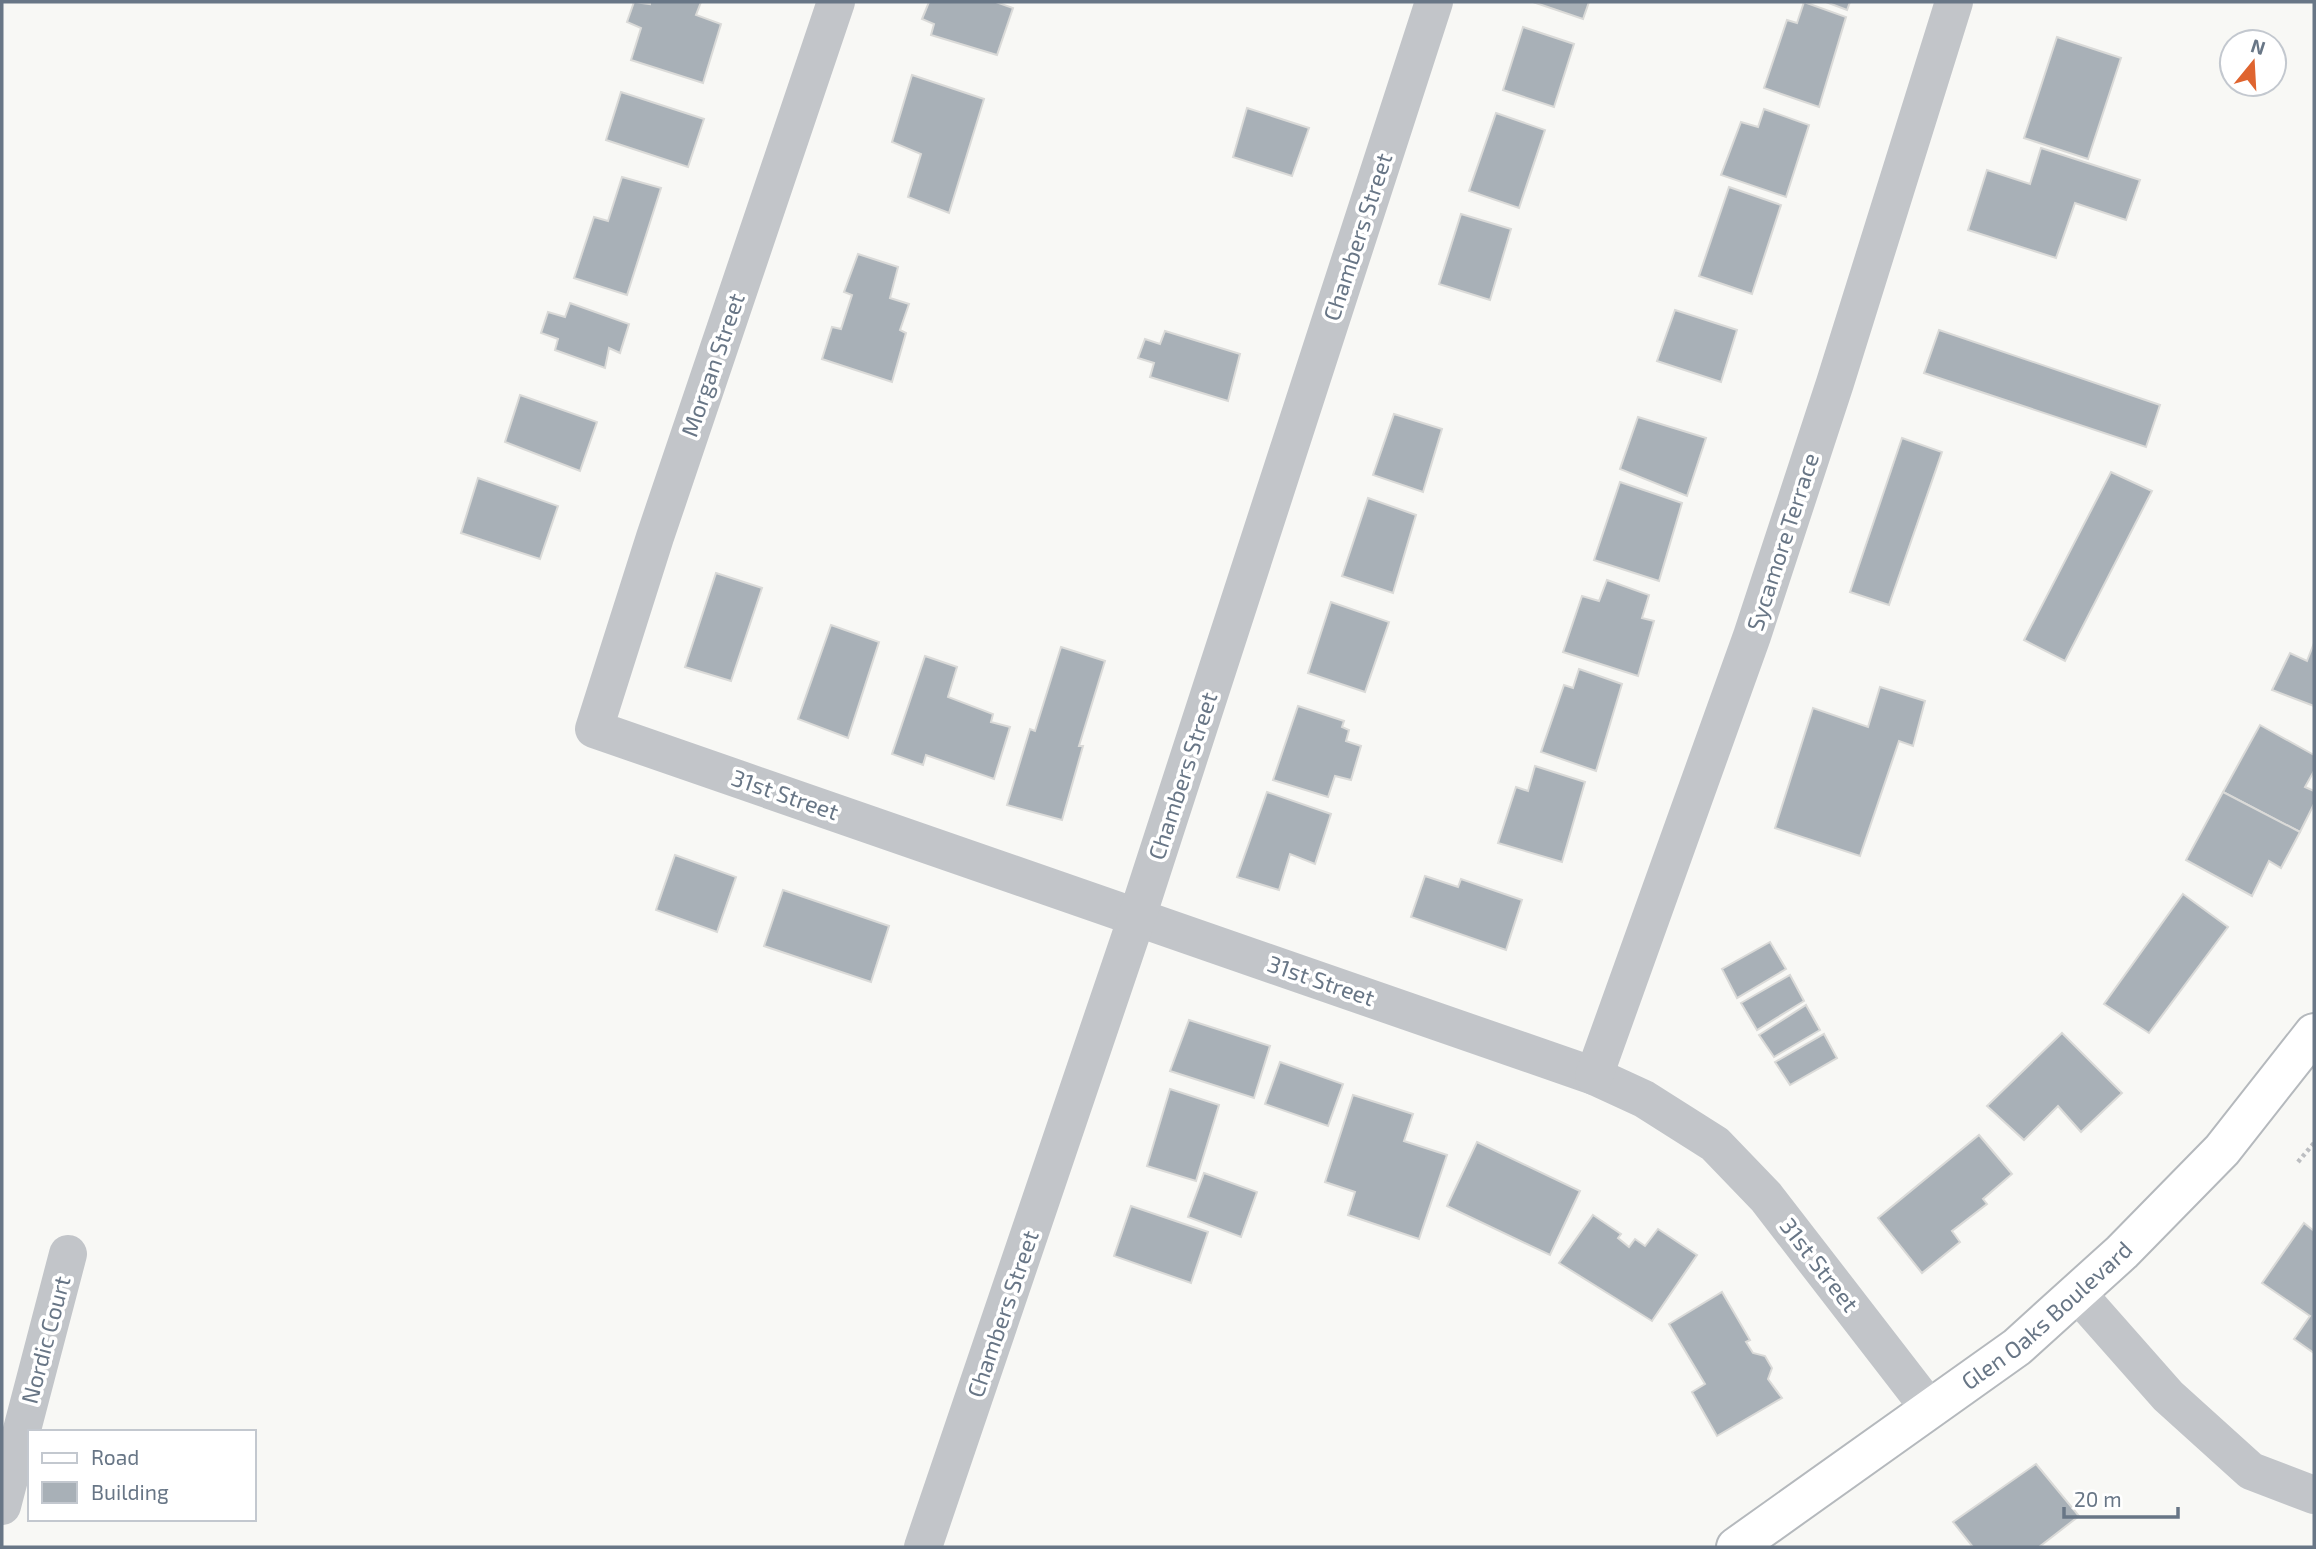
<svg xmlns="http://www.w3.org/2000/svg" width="2316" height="1549" font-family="'Exo 2',sans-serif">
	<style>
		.building { fill: #a8b0b7; stroke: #dadad8; stroke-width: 2 }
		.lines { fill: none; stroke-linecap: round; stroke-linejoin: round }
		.major-casing { stroke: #b5b9bd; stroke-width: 42 }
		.path { stroke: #bcbec1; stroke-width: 4.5; stroke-dasharray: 3.5 3.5; stroke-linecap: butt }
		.minor { stroke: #c2c5c9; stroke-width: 38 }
		.major { stroke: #fff; stroke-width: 38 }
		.labels { text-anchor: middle; stroke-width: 7; stroke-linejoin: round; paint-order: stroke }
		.street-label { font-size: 23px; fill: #687686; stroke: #fff }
	</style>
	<rect width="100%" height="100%" fill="#f8f8f5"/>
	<!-- building -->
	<g class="building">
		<path d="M 634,2 L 650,4 L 650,2 L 701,2 L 696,15 L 721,24 L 703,83 L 631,60 L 641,28 L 627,22 Z"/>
		<path d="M 929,2 L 996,2 L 1013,8 L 997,55 L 931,35 L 934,24 L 922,19 Z"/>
		<path d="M 1533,2 L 1589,2 L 1583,19 Z"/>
		<path d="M 1804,2 L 1846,17 L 1819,107 L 1764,88 L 1787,20 L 1797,23 Z"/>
		<path d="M 1826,2 L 1850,2 L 1847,10 Z"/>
		<path d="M 1523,27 L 1574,44 L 1554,107 L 1503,90 Z"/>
		<path d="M 2057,37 L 2121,58 L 2088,159 L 2024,138 Z"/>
		<path d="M 912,75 L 984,99 L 949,213 L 908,197 L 921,154 L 892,142 Z"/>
		<path d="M 621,92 L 704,119 L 688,167 L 606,140 Z"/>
		<path d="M 1247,108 L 1309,128 L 1292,176 L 1233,157 Z"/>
		<path d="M 1764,109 L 1809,125 L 1786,197 L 1721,175 L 1741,122 L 1758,127 Z"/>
		<path d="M 1496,113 L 1545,130 L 1519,208 L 1469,191 Z"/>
		<path d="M 2041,148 L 2140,180 L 2126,220 L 2075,203 L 2056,258 L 1968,230 L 1987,170 L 2030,184 Z"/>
		<path d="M 622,177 L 661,188 L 627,295 L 574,278 L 594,217 L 608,221 Z"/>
		<path d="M 1729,187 L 1781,205 L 1752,294 L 1699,276 Z"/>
		<path d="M 1461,214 L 1511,229 L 1490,300 L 1439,284 Z"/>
		<path d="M 858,254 L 898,267 L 890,298 L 909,304 L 900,330 L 906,333 L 892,382 L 822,359 L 832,327 L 841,329 L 852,295 L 844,292 Z"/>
		<path d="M 570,303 L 629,324 L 620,353 L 609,348 L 605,368 L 555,350 L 558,339 L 541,333 L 548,312 L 565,317 Z"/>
		<path d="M 1675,310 L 1737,330 L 1721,382 L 1657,361 Z"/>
		<path d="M 1939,330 L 2160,405 L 2146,447 L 1924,373 Z"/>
		<path d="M 1165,331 L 1240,354 L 1228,401 L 1150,377 L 1154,363 L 1138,358 L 1145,339 L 1160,344 Z"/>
		<path d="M 520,395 L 597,422 L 580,471 L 505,442 Z"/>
		<path d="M 1394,414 L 1442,429 L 1423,492 L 1373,475 Z"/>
		<path d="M 1638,417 L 1706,438 L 1687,496 L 1620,469 Z"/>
		<path d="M 1902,438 L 1942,452 L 1889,605 L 1850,592 Z"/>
		<path d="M 2111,472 L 2152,491 L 2065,661 L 2024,640 Z"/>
		<path d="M 478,478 L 558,506 L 540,559 L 461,533 Z"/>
		<path d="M 1620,482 L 1682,503 L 1659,581 L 1594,560 Z"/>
		<path d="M 1368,498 L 1416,515 L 1393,593 L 1342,576 Z"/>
		<path d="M 716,573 L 762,588 L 731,681 L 685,667 Z"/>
		<path d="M 1607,580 L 1649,595 L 1642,618 L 1654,621 L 1638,676 L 1563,652 L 1582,596 L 1599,601 Z"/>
		<path d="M 1331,602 L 1389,622 L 1365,692 L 1308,673 Z"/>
		<path d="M 831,625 L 879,642 L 848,738 L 798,719 Z"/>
		<path d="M 2314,643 L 2314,706 L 2272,690 L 2290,653 L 2307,661 Z"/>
		<path d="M 1061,647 L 1105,661 L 1079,746 L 1083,746 L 1062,820 L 1007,805 L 1030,729 L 1035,731 Z"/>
		<path d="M 925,656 L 957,667 L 948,697 L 993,714 L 991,722 L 1010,727 L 994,779 L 926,755 L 923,765 L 892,754 Z"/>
		<path d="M 1579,669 L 1622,684 L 1596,771 L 1541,752 L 1564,685 L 1573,688 Z"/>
		<path d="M 1880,687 L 1925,701 L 1913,746 L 1899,741 L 1860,856 L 1775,828 L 1813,708 L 1868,727 Z"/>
		<path d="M 1298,706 L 1344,721 L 1342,727 L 1349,730 L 1346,741 L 1361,746 L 1351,780 L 1335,776 L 1328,797 L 1273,780 Z"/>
		<path d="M 2260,725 L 2314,755 L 2314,771 L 2305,787 L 2314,791 L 2314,804 L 2300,832 L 2223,792 Z"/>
		<path d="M 1535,766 L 1585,782 L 1562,862 L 1498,843 L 1516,787 L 1528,791 Z"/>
		<path d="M 1267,792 L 1331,814 L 1315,864 L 1290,854 L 1279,890 L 1237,877 Z"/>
		<path d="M 2223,792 L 2300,832 L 2281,868 L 2269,861 L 2252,896 L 2186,860 Z"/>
		<path d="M 675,855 L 736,877 L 717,932 L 656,910 Z"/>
		<path d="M 1425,876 L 1458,887 L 1461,879 L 1522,900 L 1506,950 L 1411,917 Z"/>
		<path d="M 783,890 L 889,926 L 871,982 L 764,946 Z"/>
		<path d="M 2183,894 L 2228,927 L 2149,1033 L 2104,1004 Z"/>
		<path d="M 1770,942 L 1786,969 L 1737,998 L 1722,969 Z"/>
		<path d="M 1790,975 L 1804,1001 L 1757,1030 L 1741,1003 Z"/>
		<path d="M 1806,1005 L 1820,1030 L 1774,1057 L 1759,1035 Z"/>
		<path d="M 1189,1020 L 1270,1046 L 1254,1098 L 1170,1071 Z"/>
		<path d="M 2062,1033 L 2122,1093 L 2081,1132 L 2058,1106 L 2024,1140 L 1987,1106 Z"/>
		<path d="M 1824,1034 L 1837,1058 L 1790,1085 L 1775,1062 Z"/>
		<path d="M 1280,1062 L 1343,1084 L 1328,1126 L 1265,1104 Z"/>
		<path d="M 1170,1089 L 1219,1105 L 1196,1181 L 1147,1166 Z"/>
		<path d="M 1353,1095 L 1413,1114 L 1404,1141 L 1447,1155 L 1419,1239 L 1348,1215 L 1355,1192 L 1325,1182 Z"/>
		<path d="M 1979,1135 L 2012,1174 L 1983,1199 L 1987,1204 L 1952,1231 L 1960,1242 L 1922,1273 L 1878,1218 Z"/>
		<path d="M 1477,1142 L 1580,1191 L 1550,1255 L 1447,1206 Z"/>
		<path d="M 1204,1173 L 1257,1192 L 1241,1237 L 1188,1217 Z"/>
		<path d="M 1131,1206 L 1208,1232 L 1191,1283 L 1114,1256 Z"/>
		<path d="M 1593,1215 L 1621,1234 L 1618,1238 L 1629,1247 L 1635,1239 L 1645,1246 L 1658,1229 L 1697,1255 L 1652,1321 L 1559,1263 Z"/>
		<path d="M 2304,1223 L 2314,1231 L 2314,1353 L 2294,1339 L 2310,1316 L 2262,1283 Z"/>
		<path d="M 1722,1292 L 1750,1340 L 1746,1342 L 1753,1353 L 1765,1356 L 1772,1368 L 1768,1379 L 1782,1398 L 1717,1436 L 1692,1392 L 1705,1384 L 1669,1324 Z"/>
		<path d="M 2036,1464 L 2079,1516 L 2039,1547 L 1973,1547 L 1953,1522 Z"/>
	</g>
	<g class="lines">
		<defs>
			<g id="major">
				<path id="s1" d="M 1736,1547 L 2017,1347 L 2122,1252 L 2222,1150 L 2314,1033"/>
			</g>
		</defs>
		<!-- major casing -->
		<use href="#major" class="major-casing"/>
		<!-- path -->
		<path class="path" d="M 2298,1162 L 2314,1143"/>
		<!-- minor -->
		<g class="minor">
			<path d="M 836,2 L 655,537 L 594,729 L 1594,1076 L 1644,1099 L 1715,1144 L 1766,1197 L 1929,1408"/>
			<path d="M 1594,1076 L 1752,636 L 1835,383 L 1954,2"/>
			<path d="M 2077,1293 L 2168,1396 L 2251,1471 L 2314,1495"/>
			<path d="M 2,1506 L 68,1254"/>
			<path d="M 923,1547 L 1137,917 L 1434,2"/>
		</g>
		<!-- major -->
		<use href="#major" class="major"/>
	</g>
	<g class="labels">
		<!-- street labels -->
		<g class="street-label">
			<text transform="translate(1358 237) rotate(-72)" y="8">Chambers Street</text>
			<text transform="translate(713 365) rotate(-71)" y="8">Morgan Street</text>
			<text transform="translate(1783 542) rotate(-72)" y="8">Sycamore Terrace</text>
			<text transform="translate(1183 776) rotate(-72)" y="8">Chambers Street</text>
			<text transform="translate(785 795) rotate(19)" y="8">31st Street</text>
			<text transform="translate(1321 981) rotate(19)" y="8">31st Street</text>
			<text transform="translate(1819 1265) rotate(52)" y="8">31st Street</text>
			<text dy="8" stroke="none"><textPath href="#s1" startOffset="388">Glen Oaks Boulevard</textPath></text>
			<text transform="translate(1003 1314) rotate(-71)" y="8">Chambers Street</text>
			<text transform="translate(46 1340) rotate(-75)" y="8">Nordic Court</text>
		</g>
	</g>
	<!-- border -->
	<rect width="2316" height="1549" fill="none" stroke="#687686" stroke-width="7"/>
	<!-- legend -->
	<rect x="28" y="1430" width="228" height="91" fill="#ffffff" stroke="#c3c8cf" stroke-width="2"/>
	<rect x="42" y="1453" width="35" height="10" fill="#ffffff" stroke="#c3c8cf" stroke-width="2"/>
	<text x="91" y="1465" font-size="21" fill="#687686">Road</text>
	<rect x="42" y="1482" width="35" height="21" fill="#a8b0b7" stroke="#c3c8cf" stroke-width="2"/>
	<text x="91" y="1500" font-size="21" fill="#687686">Building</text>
	<!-- north arrow -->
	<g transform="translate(2253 63) rotate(18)"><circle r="33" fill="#ffffff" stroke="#c3c8cf" stroke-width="2"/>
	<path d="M0-5L12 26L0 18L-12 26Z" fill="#df642f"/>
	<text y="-10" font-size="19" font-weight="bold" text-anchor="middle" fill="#687686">N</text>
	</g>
	<!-- scale -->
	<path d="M2064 1507v10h114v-10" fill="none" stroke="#687686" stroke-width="3.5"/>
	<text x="2074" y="1507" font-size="21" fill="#687686" stroke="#ffffff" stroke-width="5" paint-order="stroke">20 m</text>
</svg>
